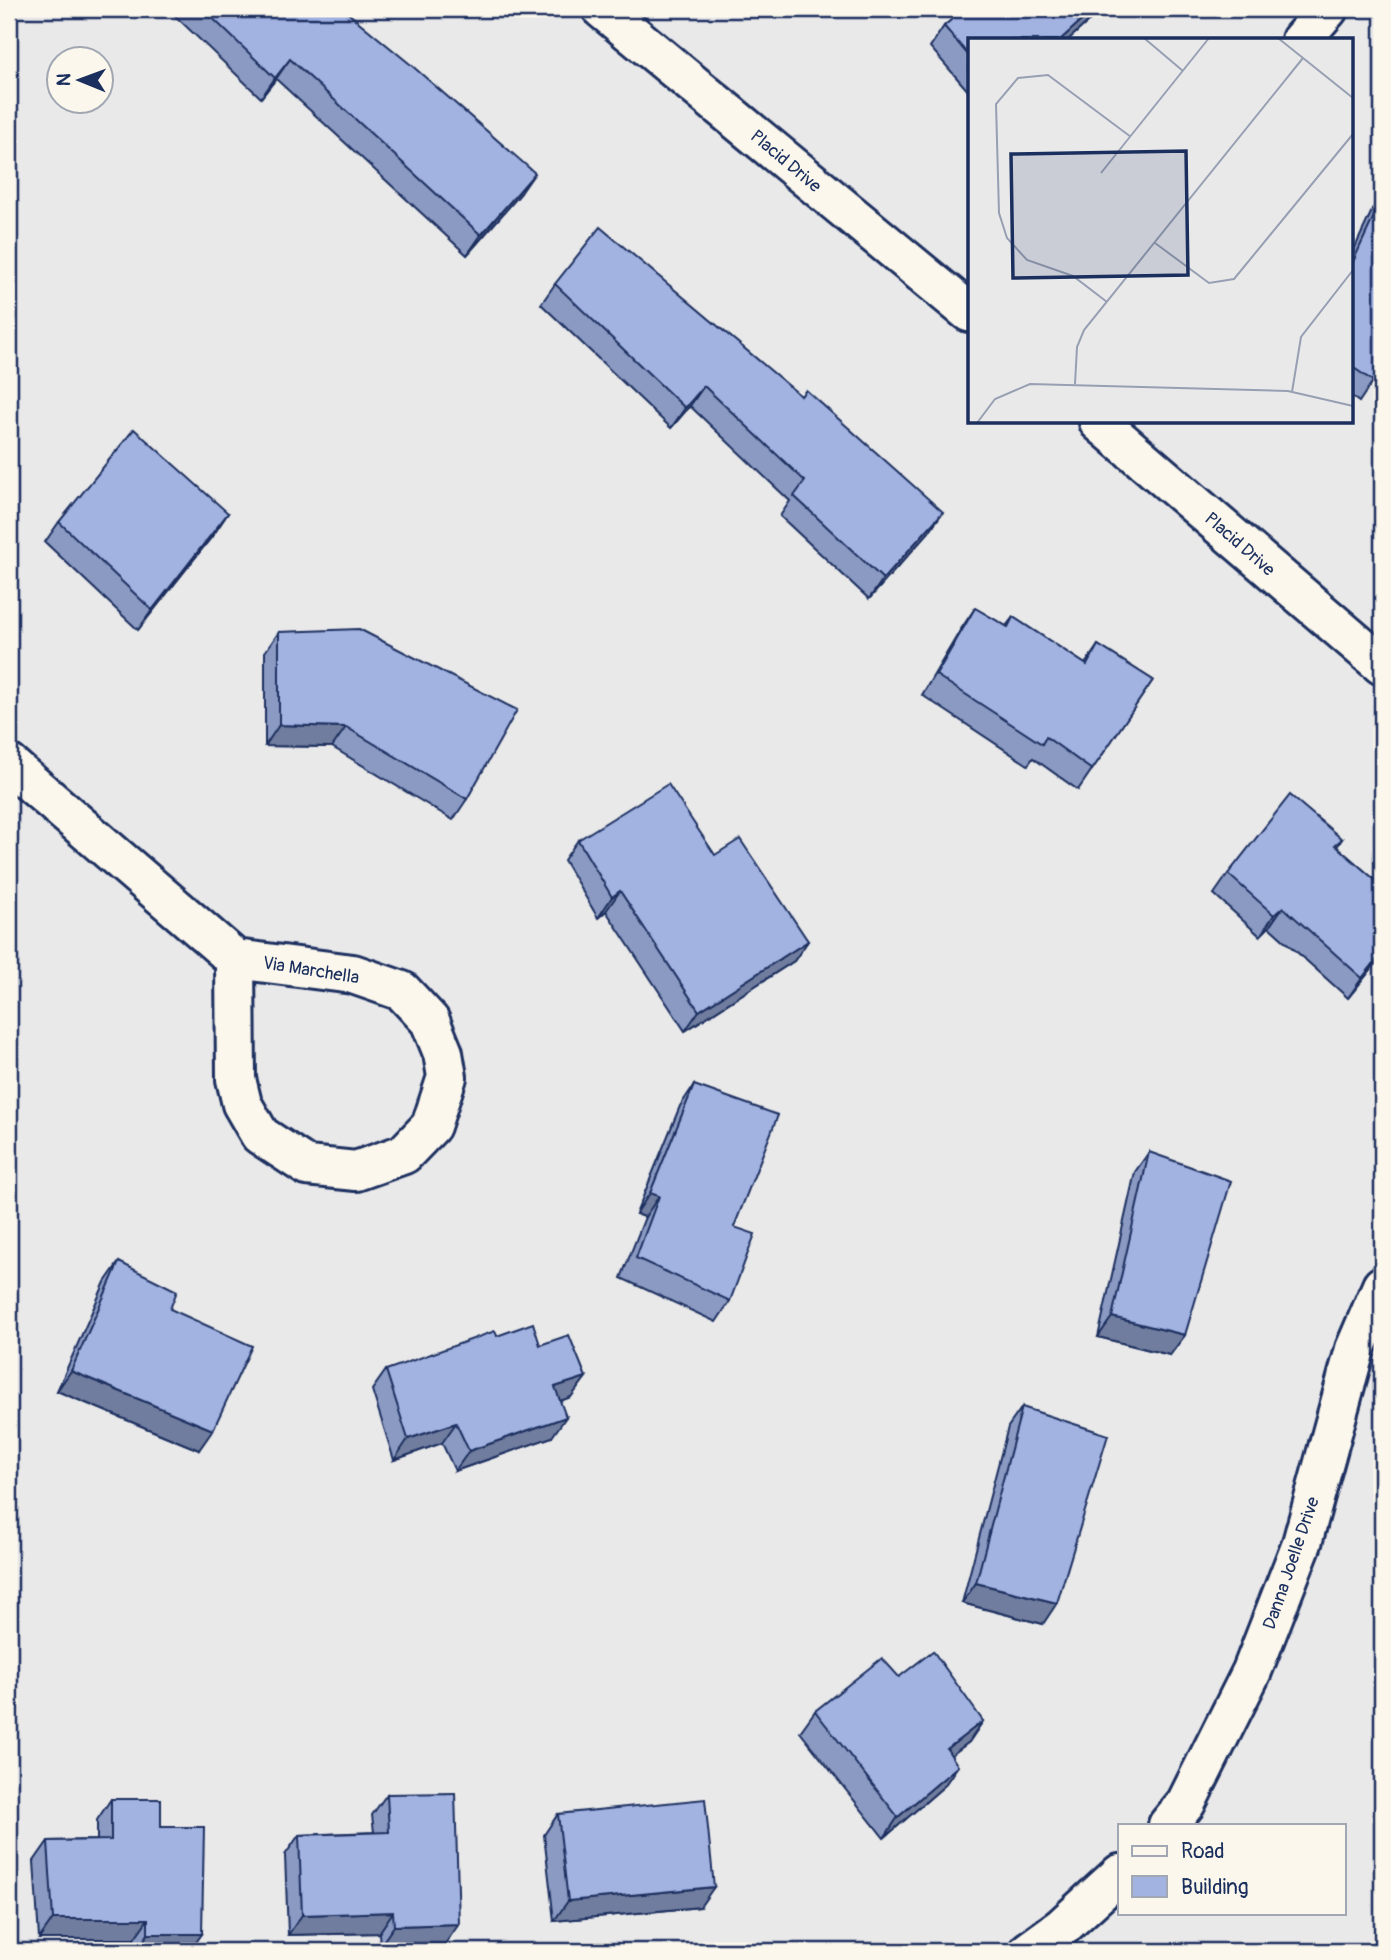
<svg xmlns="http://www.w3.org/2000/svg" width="1391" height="1960" font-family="Pangolin,sans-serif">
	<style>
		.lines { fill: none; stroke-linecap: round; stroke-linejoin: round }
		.minor-casing { stroke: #1b2f5e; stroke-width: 44 }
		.minor { stroke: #fbf7ec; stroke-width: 38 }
		.wall { fill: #8b9ac2; stroke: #1b2f5e; stroke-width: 2 }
		.shaded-wall { fill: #717d9e; stroke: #1b2f5e; stroke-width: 2 }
		.building { fill: #a2b3e2; stroke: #1b2f5e; stroke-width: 2 }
		.labels { text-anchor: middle; stroke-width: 5; stroke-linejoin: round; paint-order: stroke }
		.street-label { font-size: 18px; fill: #1b2f5e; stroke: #fbf7ec }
		.inset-road { fill: none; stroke: #979fb2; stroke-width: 2 }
		.view { fill: #1b2f5e; fill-opacity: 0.15; stroke: #1b2f5e; stroke-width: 3.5 }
		.inset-edge { fill: none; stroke: #1b2f5e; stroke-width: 3.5 }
	</style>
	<rect width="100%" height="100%" fill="#e9e9ea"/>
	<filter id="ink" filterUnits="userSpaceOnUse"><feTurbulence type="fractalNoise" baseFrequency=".0143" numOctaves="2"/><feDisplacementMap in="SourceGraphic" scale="14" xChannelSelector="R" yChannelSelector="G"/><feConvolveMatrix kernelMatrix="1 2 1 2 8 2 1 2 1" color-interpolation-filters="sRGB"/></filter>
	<g filter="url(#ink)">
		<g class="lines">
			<defs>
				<g id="minor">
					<path d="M 602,9 L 969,312"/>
					<path d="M 1301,40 L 1328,9"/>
					<path d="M 1099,422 L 1382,665"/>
					<path d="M 9,764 L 235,959"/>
					<path d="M 235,959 L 353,974 L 402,991 L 430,1021 L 443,1053 L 447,1077 L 431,1126 L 404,1154 L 356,1171 L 307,1166 L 260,1135 L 242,1104 L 236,1079 Z"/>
					<path d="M 1168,1825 L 1186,1803 L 1252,1671 L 1302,1543 L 1355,1349 L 1382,1286"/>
					<path d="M 1029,1951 L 1062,1927 L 1120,1874"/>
				</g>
			</defs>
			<!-- minor casing -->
			<use href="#minor" class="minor-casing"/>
			<!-- minor -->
			<use href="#minor" class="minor"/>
		</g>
		<!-- wall -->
		<g class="wall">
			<path d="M 175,9 L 343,9 L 521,193 L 467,255 L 276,79 L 261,98 L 172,13 Z"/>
			<path d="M 964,9 L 1102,9 L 1068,40 L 969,40 L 969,92 L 930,47 L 944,26 Z"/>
			<path d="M 1382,189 L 1382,363 L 1373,381 L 1359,402 L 1351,396 L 1351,256 Z"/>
			<path d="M 555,284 L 929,532 L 869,599 L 780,516 L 790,501 L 690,406 L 671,428 L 541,304 Z"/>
			<path d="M 228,513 L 214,534 L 138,630 L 45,542 L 59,522 Z"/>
			<path d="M 975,608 L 1006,626 L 1013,617 L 1085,664 L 1098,645 L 1153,680 L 1078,790 L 1033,758 L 1028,765 L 922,695 L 961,629 Z"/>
			<path d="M 279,632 L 467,799 L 453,820 L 332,747 L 265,746 L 265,652 Z"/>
			<path d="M 1342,839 L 1337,847 L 1382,886 L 1382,956 L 1348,998 L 1269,927 L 1260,936 L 1214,894 L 1228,874 Z"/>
			<path d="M 578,840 L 715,855 L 808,941 L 794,961 L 685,1031 L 606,911 L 598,918 L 564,860 Z"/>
			<path d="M 694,1085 L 734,1227 L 730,1301 L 716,1322 L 621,1278 L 645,1217 L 636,1214 L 680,1106 Z"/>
			<path d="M 1149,1152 L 1185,1335 L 1170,1355 L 1098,1337 L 1135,1172 Z"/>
			<path d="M 119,1262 L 170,1309 L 199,1450 L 57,1391 L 105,1282 Z"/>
			<path d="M 497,1336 L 540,1345 L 586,1377 L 571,1397 L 560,1401 L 552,1437 L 455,1471 L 442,1443 L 394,1460 L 372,1390 L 386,1370 Z"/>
			<path d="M 1022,1407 L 1043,1624 L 962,1603 L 1008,1427 Z"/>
			<path d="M 899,1677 L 983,1721 L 969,1742 L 951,1755 L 944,1786 L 884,1838 L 800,1732 L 815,1711 Z"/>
			<path d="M 387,1794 L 445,1944 L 380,1946 L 379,1933 L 288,1935 L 285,1855 L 299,1835 L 374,1832 L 372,1815 Z"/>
			<path d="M 111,1799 L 161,1827 L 190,1951 L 134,1951 L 134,1939 L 39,1939 L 34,1861 L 48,1841 L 97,1840 L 97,1820 Z"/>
			<path d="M 558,1814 L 700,1907 L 554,1921 L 544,1835 Z"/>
		</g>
		<!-- shaded-wall -->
		<g class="shaded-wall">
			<path d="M 1094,9 L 1102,9 L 1068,40 L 1060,40 Z"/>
			<path d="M 290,59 L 276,79 L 261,98 L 275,78 Z"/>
			<path d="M 535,173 L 521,193 L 467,255 L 481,235 Z"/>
			<path d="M 704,386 L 690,406 L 671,428 L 685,408 Z"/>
			<path d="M 943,512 L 929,532 L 869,599 L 883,579 Z"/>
			<path d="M 228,513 L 214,534 L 138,630 L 152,610 Z"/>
			<path d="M 279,725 L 346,727 L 332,747 L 265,746 Z"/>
			<path d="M 620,891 L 606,911 L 598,918 L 612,897 Z"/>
			<path d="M 1283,907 L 1269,927 L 1260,936 L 1274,915 Z"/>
			<path d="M 808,941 L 794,961 L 685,1031 L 699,1011 Z"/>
			<path d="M 1382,953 L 1382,956 L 1348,998 L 1362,978 Z"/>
			<path d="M 650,1193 L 659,1196 L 645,1217 L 636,1214 Z"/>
			<path d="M 1112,1317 L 1185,1335 L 1170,1355 L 1098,1337 Z"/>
			<path d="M 71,1371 L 213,1430 L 199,1450 L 57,1391 Z"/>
			<path d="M 586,1377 L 571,1397 L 541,1408 L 555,1387 Z"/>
			<path d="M 566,1417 L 552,1437 L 455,1471 L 469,1451 Z"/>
			<path d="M 456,1423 L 442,1443 L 394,1460 L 408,1439 Z"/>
			<path d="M 976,1583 L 1057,1603 L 1043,1624 L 962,1603 Z"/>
			<path d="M 983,1721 L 969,1742 L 933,1769 L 947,1749 Z"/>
			<path d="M 958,1766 L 944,1786 L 884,1838 L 898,1817 Z"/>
			<path d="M 714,1887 L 700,1907 L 554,1921 L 568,1901 Z"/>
			<path d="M 393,1912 L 379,1933 L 288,1935 L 302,1915 Z"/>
			<path d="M 53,1919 L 148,1919 L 134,1939 L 39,1939 Z"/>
			<path d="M 459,1924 L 445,1944 L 380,1946 L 394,1926 Z"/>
			<path d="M 148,1934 L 202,1934 L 190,1951 L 137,1951 Z"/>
		</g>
		<!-- building -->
		<g class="building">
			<path d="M 203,9 L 343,9 L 410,64 L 535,173 L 481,235 L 290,59 L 275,78 Z"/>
			<path d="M 964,9 L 1094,9 L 1060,40 L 969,40 L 969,56 L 944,26 Z"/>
			<path d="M 1382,199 L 1382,363 L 1373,381 L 1351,366 L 1351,266 Z"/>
			<path d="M 600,227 L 801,396 L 806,390 L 943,512 L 883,579 L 794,496 L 805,481 L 704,386 L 685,408 L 555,284 Z"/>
			<path d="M 134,429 L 228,513 L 152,610 L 59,522 Z"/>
			<path d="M 975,608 L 1008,627 L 1013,617 L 1087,665 L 1098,645 L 1153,680 L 1092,770 L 1046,737 L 1042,744 L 936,675 Z"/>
			<path d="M 359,629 L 517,710 L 467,799 L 346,727 L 279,725 L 279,632 Z"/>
			<path d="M 668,784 L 715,855 L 740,839 L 808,941 L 699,1011 L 620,891 L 612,897 L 578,840 Z"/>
			<path d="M 1290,795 L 1342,839 L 1335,845 L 1382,886 L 1382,953 L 1362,978 L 1283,907 L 1274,915 L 1228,874 Z"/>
			<path d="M 694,1085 L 778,1115 L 734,1227 L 755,1234 L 730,1301 L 636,1258 L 659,1196 L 650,1193 Z"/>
			<path d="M 1149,1152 L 1231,1181 L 1185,1335 L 1112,1317 Z"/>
			<path d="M 119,1262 L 177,1291 L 170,1309 L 252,1346 L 213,1430 L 71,1371 Z"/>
			<path d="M 533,1323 L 540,1345 L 569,1335 L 586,1377 L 555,1387 L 566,1417 L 469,1451 L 456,1423 L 408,1439 L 386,1370 L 495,1331 L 497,1336 Z"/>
			<path d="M 1022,1407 L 1108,1435 L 1057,1603 L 976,1583 Z"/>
			<path d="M 933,1651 L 983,1721 L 947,1749 L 958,1766 L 898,1817 L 815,1711 L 882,1658 L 899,1677 Z"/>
			<path d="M 455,1793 L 459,1924 L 394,1926 L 393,1912 L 302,1915 L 299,1835 L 389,1832 L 387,1794 Z"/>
			<path d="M 111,1799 L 161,1799 L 161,1827 L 204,1827 L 202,1934 L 148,1934 L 148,1919 L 53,1919 L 48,1841 L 111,1840 Z"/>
			<path d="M 705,1799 L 714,1887 L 568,1901 L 558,1814 Z"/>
		</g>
	</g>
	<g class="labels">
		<!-- street labels -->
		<g class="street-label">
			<text transform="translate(786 161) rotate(40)" y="6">Placid Drive</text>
			<text transform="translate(1240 544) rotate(41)" y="6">Placid Drive</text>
			<text transform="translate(311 970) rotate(9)" y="6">Via Marchella</text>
			<text transform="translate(1291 1563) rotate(-71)" y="6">Danna Joelle Drive</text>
		</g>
	</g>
	<!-- overview -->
	<g transform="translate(968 38)">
		<rect width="385" height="385" fill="#e9e9ea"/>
		<path class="inset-road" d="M 176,0 L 215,33M 310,0 L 385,60M 133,135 L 241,0M 187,205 L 241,245 L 266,241 L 385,96M 139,264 L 105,238 L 59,222 L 39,200 L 31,175 L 28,66 L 50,40 L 80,37 L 163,99M 107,346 L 109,309 L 116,292 L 335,20M 324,354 L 333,299 L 385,232M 9,385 L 27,361 L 62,346 L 320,353 L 385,368"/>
		<path class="view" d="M 218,113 L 220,237 L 45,240 L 43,116 Z"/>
		<rect width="385" height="385" class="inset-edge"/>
	</g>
	<!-- margin -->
	<rect width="1391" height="1960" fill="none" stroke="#fbf7ec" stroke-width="35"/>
	<rect x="18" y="18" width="1356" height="1925" fill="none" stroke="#1b2f5e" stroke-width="2.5" filter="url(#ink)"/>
	<!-- legend -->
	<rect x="1118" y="1824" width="228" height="91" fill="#fbf7ec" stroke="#a1a7b3" stroke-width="2"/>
	<rect x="1132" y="1846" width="35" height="10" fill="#fbf7ec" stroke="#a1a7b3" stroke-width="2"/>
	<text x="1181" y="1858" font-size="21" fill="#1b2f5e">Road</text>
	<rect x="1132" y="1876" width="35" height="21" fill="#a2b3e2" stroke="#a1a7b3" stroke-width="2"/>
	<text x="1181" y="1894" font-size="21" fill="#1b2f5e">Building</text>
	<!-- north arrow -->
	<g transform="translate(80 80) rotate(271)"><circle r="33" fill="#fbf7ec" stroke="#a1a7b3" stroke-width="2"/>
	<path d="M0-5L12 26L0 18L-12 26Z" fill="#1b2f5e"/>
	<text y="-10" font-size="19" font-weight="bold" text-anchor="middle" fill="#1b2f5e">N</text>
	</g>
</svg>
